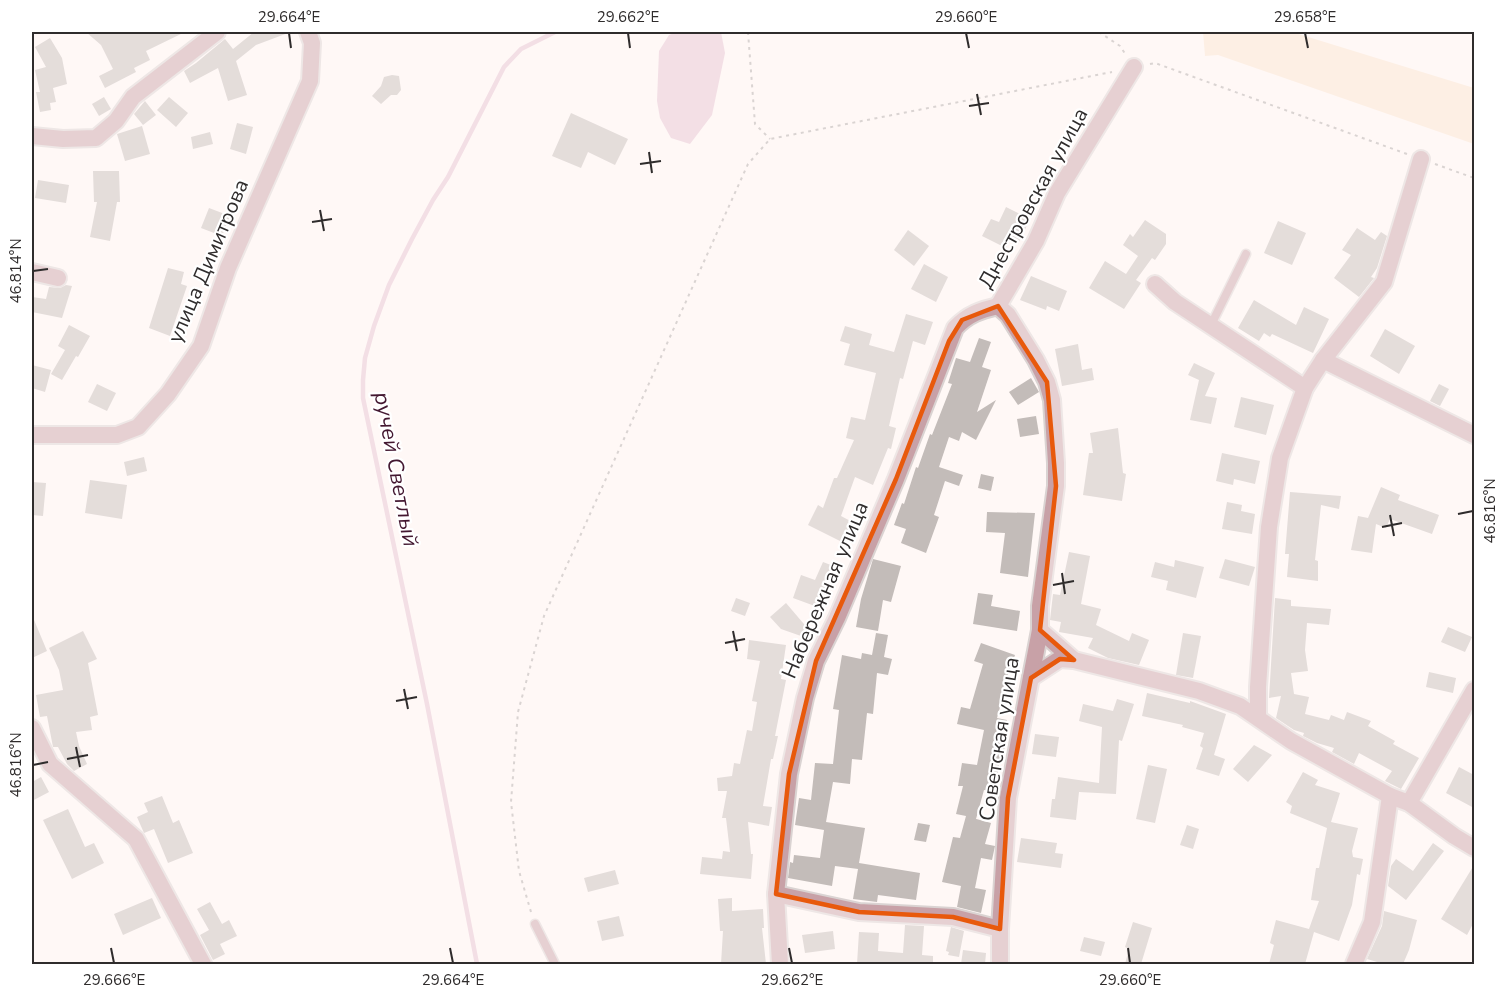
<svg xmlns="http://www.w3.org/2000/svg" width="1506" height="996" font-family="'Nunito Sans',sans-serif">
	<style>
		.green { fill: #fae5cf }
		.water { fill: #e4c1d1 }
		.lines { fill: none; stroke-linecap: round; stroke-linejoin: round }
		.stream { stroke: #e4c1d1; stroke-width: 4.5 }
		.building { fill: #c3bcb9 }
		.service-casing { stroke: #dad3d2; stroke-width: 11 }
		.minor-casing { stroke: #dad3d2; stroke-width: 20 }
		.path { stroke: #ada8a7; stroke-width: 2; stroke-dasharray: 3 4.5; stroke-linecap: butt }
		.service { stroke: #c8a1a7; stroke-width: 8 }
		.minor { stroke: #c8a1a7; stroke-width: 16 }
		.marked { fill: none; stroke: #e8590c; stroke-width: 4.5; stroke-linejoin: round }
		.ticks { fill: none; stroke: #2f2c2c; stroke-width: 2 }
		.labels { text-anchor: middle; stroke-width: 4.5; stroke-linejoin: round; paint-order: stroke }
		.street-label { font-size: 21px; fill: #2f2c2c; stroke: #fff }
		.water-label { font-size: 22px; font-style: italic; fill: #431730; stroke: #fff }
		.neatline { fill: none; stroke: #2f2c2c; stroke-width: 2 }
		.ticks-label { font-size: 15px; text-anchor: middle; fill: #2f2c2c }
	</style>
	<rect width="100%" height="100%" fill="#fff8f6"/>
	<!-- green -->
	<path class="green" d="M 1203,32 L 1292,32 L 1474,88 L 1474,144 L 1218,55 L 1205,56 Z"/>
	<!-- water -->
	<path class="water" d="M 677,32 L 721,32 L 725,53 L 712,115 L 690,144 L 671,138 L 660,118 L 657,101 L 659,51 L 669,35 Z"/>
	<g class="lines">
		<!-- stream -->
		<path class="stream" d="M 477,964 L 427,704 L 363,398 L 363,380 L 365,358 L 374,326 L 389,285 L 412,239 L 433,200 L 448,177 L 504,67 L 521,49 L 555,32"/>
	</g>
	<!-- building -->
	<g class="building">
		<path d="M 86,32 L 185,32 L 146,51 L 150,60 L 134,68 L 136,72 L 105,88 L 99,76 L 113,69 L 101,45 Z"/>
		<path d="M 254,32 L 288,33 L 256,45 L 236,61 L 247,95 L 228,101 L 218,68 L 190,83 L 184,71 L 196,63 L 225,39 L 233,49 Z"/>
		<path d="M 50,38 L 62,58 L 67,84 L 53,88 L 56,102 L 50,103 L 51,110 L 40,112 L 36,92 L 40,92 L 35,70 L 46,67 L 35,47 Z"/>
		<path d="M 392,75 L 399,76 L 401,90 L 397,95 L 391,95 L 381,104 L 372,96 L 381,86 L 384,77 Z"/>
		<path d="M 104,97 L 111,109 L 99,116 L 92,104 Z"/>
		<path d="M 169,97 L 188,113 L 176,127 L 157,110 Z"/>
		<path d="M 145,101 L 156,115 L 143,125 L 134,114 Z"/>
		<path d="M 571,113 L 628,139 L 615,165 L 588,152 L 581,168 L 552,156 Z"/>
		<path d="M 237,123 L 253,127 L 246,154 L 230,149 Z"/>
		<path d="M 142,126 L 150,154 L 125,161 L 117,134 Z"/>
		<path d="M 210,132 L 213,144 L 193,149 L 191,137 Z"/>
		<path d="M 93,171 L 119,171 L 120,202 L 117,202 L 110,241 L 90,237 L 97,202 L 94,202 Z"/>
		<path d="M 38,180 L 69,185 L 66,203 L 35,198 Z"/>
		<path d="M 1006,207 L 1030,219 L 1018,244 L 1010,240 L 1006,248 L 982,236 L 991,219 L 999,222 Z"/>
		<path d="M 209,208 L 230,216 L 222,236 L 201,228 Z"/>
		<path d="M 1145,220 L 1166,234 L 1166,244 L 1155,260 L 1152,258 L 1136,280 L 1141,283 L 1124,309 L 1089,288 L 1105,261 L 1126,274 L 1138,256 L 1123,245 L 1130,234 L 1133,237 Z"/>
		<path d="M 1278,221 L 1306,233 L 1292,265 L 1264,253 Z"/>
		<path d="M 1357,228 L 1375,240 L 1381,232 L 1387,236 L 1377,268 L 1371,277 L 1374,278 L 1359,297 L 1334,278 L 1351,255 L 1342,250 Z"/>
		<path d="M 908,230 L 929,246 L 914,266 L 894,250 Z"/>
		<path d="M 924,264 L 948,277 L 936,302 L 911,289 Z"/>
		<path d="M 168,268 L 184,272 L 181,284 L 187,286 L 170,336 L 149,328 Z"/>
		<path d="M 1031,276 L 1067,291 L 1059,311 L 1047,306 L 1046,310 L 1020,300 Z"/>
		<path d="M 66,285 L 72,286 L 62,318 L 32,312 L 32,297 L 46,299 L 49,287 L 60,288 Z"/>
		<path d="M 1254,300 L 1296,325 L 1304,307 L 1329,319 L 1313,353 L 1272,334 L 1270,337 L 1264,333 L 1259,341 L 1238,328 Z"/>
		<path d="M 906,314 L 933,322 L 925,345 L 913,341 L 903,379 L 900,378 L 889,426 L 896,428 L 891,449 L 888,448 L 873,485 L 855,477 L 841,516 L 856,524 L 846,544 L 808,525 L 818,505 L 823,508 L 834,478 L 837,478 L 854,440 L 846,438 L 851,417 L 865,420 L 876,373 L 844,365 L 850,344 L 840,341 L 845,326 L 872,334 L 869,345 L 894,352 Z"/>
		<path d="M 69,325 L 90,336 L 78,357 L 76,356 L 62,380 L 51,374 L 65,350 L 58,346 Z"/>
		<path d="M 1385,329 L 1415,346 L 1399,374 L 1370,356 Z"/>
		<path d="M 979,338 L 991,342 L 982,367 L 991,370 L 977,412 L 996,400 L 976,440 L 962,432 L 959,441 L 949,437 L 939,467 L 963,475 L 959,486 L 945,481 L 934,515 L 939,517 L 926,553 L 901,543 L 906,529 L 894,525 L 902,503 L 904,504 L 916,467 L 918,468 L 930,434 L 932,435 L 952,384 L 948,383 L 956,358 L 970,362 Z"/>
		<path d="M 1078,344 L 1082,370 L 1092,368 L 1094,380 L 1062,386 L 1055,349 Z"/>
		<path d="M 1194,363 L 1215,373 L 1205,396 L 1217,398 L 1211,424 L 1190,420 L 1199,380 L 1188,375 Z"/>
		<path d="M 32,365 L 51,370 L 45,392 L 32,388 Z"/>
		<path d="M 1031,378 L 1039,392 L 1018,405 L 1009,392 Z"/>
		<path d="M 97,384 L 116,393 L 107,411 L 88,402 Z"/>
		<path d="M 1439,384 L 1449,389 L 1440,406 L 1430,401 Z"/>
		<path d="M 1241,397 L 1274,405 L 1266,435 L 1234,427 Z"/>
		<path d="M 1036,416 L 1039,434 L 1020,437 L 1017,419 Z"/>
		<path d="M 1118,428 L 1123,473 L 1126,474 L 1122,501 L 1083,495 L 1089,453 L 1093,453 L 1090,433 Z"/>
		<path d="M 1222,453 L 1260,461 L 1255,484 L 1234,479 L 1233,485 L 1216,481 Z"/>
		<path d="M 144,457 L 147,471 L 127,476 L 124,462 Z"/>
		<path d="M 981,474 L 994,477 L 991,491 L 978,488 Z"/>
		<path d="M 90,480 L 127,485 L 122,519 L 85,513 Z"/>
		<path d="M 32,482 L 46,483 L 43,516 L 32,515 Z"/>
		<path d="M 1381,487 L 1400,495 L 1398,500 L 1439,515 L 1432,534 L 1390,519 L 1386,528 L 1376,524 L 1372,553 L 1351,550 L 1358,516 L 1368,518 Z"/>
		<path d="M 1290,492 L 1341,496 L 1339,509 L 1321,505 L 1315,560 L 1318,561 L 1318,581 L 1287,577 L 1289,554 L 1285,554 Z"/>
		<path d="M 1227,502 L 1242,505 L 1241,511 L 1255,514 L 1252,534 L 1222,529 Z"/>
		<path d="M 987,512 L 1035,513 L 1028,577 L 1000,573 L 1005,533 L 986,532 Z"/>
		<path d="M 1069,552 L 1090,556 L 1081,604 L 1101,609 L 1096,625 L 1129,641 L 1132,633 L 1149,640 L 1139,665 L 1108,658 L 1088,648 L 1093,638 L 1059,632 L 1061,622 L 1050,620 L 1053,594 L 1060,595 Z"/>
		<path d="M 873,559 L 901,566 L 891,602 L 883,600 L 878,631 L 856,627 L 861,599 Z"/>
		<path d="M 1225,559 L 1255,567 L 1249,586 L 1219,578 Z"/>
		<path d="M 1175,560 L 1204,567 L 1196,598 L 1166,590 L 1168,581 L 1151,577 L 1155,562 L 1174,567 Z"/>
		<path d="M 823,562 L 836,567 L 829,585 L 831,586 L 823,609 L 793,598 L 801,575 L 815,580 Z"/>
		<path d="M 978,593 L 993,595 L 991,606 L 1020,611 L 1017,631 L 973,624 Z"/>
		<path d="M 736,598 L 750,603 L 745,616 L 731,611 Z"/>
		<path d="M 1275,598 L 1291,600 L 1291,606 L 1331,609 L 1329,625 L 1307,623 L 1305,650 L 1308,671 L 1291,673 L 1294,694 L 1309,697 L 1305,714 L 1329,720 L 1331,715 L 1344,720 L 1347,712 L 1371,721 L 1368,726 L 1395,741 L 1393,744 L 1419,758 L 1401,789 L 1385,781 L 1392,771 L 1359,753 L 1354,764 L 1332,752 L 1334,748 L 1317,743 L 1303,736 L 1304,733 L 1294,730 L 1276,718 L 1281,696 L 1269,698 Z"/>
		<path d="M 786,603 L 809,630 L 801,636 L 781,629 L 770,617 Z"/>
		<path d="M 32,615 L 47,651 L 32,658 Z"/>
		<path d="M 1448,627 L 1472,637 L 1465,652 L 1441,642 Z"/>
		<path d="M 83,631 L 97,659 L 88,663 L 98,715 L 90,717 L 92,730 L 76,732 L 79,746 L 87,764 L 74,771 L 67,764 L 58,747 L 53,747 L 47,716 L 40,717 L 36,695 L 63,690 L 59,670 L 49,648 Z"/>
		<path d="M 876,633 L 888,635 L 884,657 L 892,659 L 888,675 L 877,673 L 873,714 L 867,713 L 862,760 L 852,759 L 850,784 L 833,782 L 826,822 L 865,828 L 859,863 L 920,873 L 916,900 L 878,895 L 877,902 L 853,899 L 858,869 L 835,866 L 832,886 L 788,878 L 790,862 L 793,863 L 794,855 L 820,858 L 824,830 L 795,825 L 799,798 L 811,800 L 815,763 L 833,764 L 839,710 L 833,709 L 842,655 L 861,659 L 862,653 L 872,655 Z"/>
		<path d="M 1183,633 L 1201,636 L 1193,678 L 1176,675 Z"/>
		<path d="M 749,640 L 786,645 L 781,679 L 786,680 L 775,736 L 778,736 L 773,759 L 771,759 L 763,806 L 772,807 L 769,826 L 748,822 L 751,854 L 753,854 L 751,879 L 700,874 L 702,857 L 722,859 L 723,851 L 730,852 L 726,818 L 722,818 L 727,791 L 718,791 L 717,778 L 732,776 L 734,763 L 740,764 L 747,730 L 752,731 L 757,702 L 752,701 L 760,661 L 747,659 Z"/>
		<path d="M 981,643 L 1015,655 L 1003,688 L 1005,689 L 997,718 L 1007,720 L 1001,744 L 1005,744 L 1003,759 L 1000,759 L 995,792 L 984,790 L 976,819 L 969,817 L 991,823 L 985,844 L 995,846 L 992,860 L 981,858 L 975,888 L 986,890 L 981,913 L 957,907 L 961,886 L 942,882 L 953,837 L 960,838 L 966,816 L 956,814 L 963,786 L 958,786 L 962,763 L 977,765 L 984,730 L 957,724 L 961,707 L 970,709 L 983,664 L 974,661 Z"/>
		<path d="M 1429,672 L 1456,678 L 1453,693 L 1426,687 Z"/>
		<path d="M 1147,693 L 1190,703 L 1190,701 L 1226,714 L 1214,755 L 1225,759 L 1219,776 L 1196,769 L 1203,748 L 1200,746 L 1204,733 L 1182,727 L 1183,725 L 1142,716 Z"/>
		<path d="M 1117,699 L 1134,704 L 1122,741 L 1119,740 L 1116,794 L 1079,792 L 1076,820 L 1050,817 L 1052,799 L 1055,799 L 1058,777 L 1099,783 L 1102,727 L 1079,721 L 1083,704 L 1113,711 Z"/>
		<path d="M 1035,734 L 1059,737 L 1056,757 L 1032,754 Z"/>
		<path d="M 1254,745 L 1272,755 L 1248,782 L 1233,769 Z"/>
		<path d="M 1148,765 L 1167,769 L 1155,823 L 1136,819 Z"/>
		<path d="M 1459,767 L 1474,775 L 1474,808 L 1446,793 Z"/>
		<path d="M 1303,772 L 1318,780 L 1315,785 L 1340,793 L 1331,822 L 1358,828 L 1352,851 L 1353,857 L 1363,859 L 1360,875 L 1357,874 L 1352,905 L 1339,941 L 1314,932 L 1305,964 L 1269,964 L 1274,945 L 1270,943 L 1276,920 L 1309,929 L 1319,901 L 1311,900 L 1316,868 L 1319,868 L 1327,828 L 1290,813 L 1292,806 L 1286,802 Z"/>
		<path d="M 41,777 L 49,792 L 32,801 L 32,782 Z"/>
		<path d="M 162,796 L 173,823 L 179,820 L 193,853 L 168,863 L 154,829 L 144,833 L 137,817 L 148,812 L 144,803 Z"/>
		<path d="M 68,809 L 85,847 L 94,843 L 104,863 L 72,879 L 43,820 Z"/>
		<path d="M 918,823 L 930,825 L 926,842 L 914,840 Z"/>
		<path d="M 1187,825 L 1199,829 L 1193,849 L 1180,845 Z"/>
		<path d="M 1021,838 L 1057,843 L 1055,853 L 1063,854 L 1061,868 L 1017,862 Z"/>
		<path d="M 1433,843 L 1444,851 L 1406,900 L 1388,886 L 1391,866 L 1396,859 L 1413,871 Z"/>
		<path d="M 1474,865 L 1474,922 L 1467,935 L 1441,919 Z"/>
		<path d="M 615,870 L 619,884 L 588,892 L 584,878 Z"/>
		<path d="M 152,898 L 161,918 L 123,935 L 114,914 Z"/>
		<path d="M 732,898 L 732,911 L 763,909 L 764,928 L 762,928 L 766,964 L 721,964 L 723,931 L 720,931 L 718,899 Z"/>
		<path d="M 210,902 L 222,924 L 229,920 L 237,936 L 220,944 L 225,954 L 213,960 L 200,935 L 209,930 L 197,909 Z"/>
		<path d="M 1384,911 L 1417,920 L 1409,950 L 1403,964 L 1384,964 L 1367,959 L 1382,926 Z"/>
		<path d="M 619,916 L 624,936 L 602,941 L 597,921 Z"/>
		<path d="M 1133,922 L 1152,928 L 1141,964 L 1125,964 L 1129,949 L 1125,947 Z"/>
		<path d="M 905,925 L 924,926 L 922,955 L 933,956 L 933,964 L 857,964 L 859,932 L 879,933 L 878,951 L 903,953 Z"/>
		<path d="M 951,927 L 964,931 L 959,957 L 948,955 L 949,952 L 946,951 Z"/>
		<path d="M 833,931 L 835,949 L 805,953 L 802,935 Z"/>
		<path d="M 1084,937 L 1105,942 L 1101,956 L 1080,951 Z"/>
		<path d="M 963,950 L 986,953 L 985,964 L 961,964 Z"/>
	</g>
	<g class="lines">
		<defs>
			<g id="service">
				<path d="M 1211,325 L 1246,254"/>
				<path d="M 535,924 L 555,964"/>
			</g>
			<g id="minor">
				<path d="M 32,136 L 63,139 L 96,138 L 116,121 L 133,97 L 217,32"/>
				<path d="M 32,272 L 58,278"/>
				<path d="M 1155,284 L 1175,302 L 1305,388"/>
				<path d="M 998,306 L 1008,315 L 1036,360 L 1047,382 L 1052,400 L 1056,463 L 1056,486 L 1040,606 L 1040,630 L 1008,798 L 1000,929 L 1000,964"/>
				<path d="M 998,306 L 1036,241 L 1057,193 L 1134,67"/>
				<path d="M 1323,360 L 1474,435"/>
				<path d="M 32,435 L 117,435 L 138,427 L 168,394 L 201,346 L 228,268 L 310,81 L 312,43 L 308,32"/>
				<path d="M 1040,630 L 1074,660 L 1199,691 L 1240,706 L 1291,741 L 1390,796 L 1409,803 L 1454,836 L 1474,848"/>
				<path d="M 1031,678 L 1060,659 L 1074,660"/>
				<path d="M 1258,717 L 1258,687 L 1269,527 L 1280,458 L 1305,388 L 1323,360 L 1384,282 L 1421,159"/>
				<path d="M 32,728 L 50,764 L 136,839 L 203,964"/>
				<path d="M 1409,803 L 1474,690"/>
				<path d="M 776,894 L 859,912 L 953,917 L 1000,929"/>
				<path d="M 780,964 L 776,894 L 789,774 L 805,698 L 816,661 L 837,618 L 896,479 L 955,328 C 968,314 981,310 998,306"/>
				<path d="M 1354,964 L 1372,922 L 1390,796"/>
			</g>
		</defs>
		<!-- service casing -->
		<use href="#service" class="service-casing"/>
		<!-- minor casing -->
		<use href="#minor" class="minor-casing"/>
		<!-- path -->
		<g class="path">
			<path d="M 748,32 L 755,124 L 770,139"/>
			<path d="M 1099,32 L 1120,46 L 1126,55"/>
			<path d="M 1150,64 L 1155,63 L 1407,154"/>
			<path d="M 1435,164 L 1474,178"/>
			<path d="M 531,912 L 519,871 L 511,802 L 518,712 L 544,616 L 748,164 L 770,139 L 1112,72"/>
		</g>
		<!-- service -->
		<use href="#service" class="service"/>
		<!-- minor -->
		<use href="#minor" class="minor"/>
	</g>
	<!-- marked area -->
	<path d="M0 0H1506V996H0ZM 998,306 L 1047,382 L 1056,486 L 1040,630 L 1074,660 L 1060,659 L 1031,678 L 1008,798 L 1000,929 L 953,917 L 859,912 L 776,894 L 789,774 L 816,661 L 896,479 L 949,341 L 962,320 Z" fill="#fff8f6" fill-opacity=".55" fill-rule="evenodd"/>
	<path class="marked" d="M 998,306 L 1047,382 L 1056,486 L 1040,630 L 1074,660 L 1060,659 L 1031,678 L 1008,798 L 1000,929 L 953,917 L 859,912 L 776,894 L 789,774 L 816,661 L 896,479 L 949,341 L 962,320 Z"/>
	<!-- ticks -->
	<path class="ticks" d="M 289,33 L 291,48M 628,33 L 630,48M 966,33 L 969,48M 1305,33 L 1308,48M 977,94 L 981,115M 969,106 L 989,103M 649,152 L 652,173M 640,164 L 661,161M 320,210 L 324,231M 312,222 L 332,219M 33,271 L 48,269M 1458,514 L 1473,511M 1390,515 L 1394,536M 1382,527 L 1402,523M 1062,573 L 1065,594M 1053,585 L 1074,581M 733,631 L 737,651M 725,643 L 745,639M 404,689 L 408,709M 396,701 L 417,697M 76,747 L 80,767M 67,759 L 88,755M 33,765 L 48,762M 111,948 L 114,963M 450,948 L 453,963M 789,948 L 792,963M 1128,948 L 1130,963"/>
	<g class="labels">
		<!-- street labels -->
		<g class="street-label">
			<text transform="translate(1033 198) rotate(-61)" y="7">Днестровская улица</text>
			<text transform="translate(208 261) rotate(-67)" y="7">улица Димитрова</text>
			<text transform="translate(825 590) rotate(-67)" y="7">Набережная улица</text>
			<text transform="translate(999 739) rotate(-81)" y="7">Советская улица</text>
		</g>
		<!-- water labels -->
		<g class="water-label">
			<text transform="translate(397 469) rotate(79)" y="8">ручей Светлый</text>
		</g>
	</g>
	<!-- border -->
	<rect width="1506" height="996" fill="none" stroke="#ffffff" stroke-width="66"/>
	<rect x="33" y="33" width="1440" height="930" class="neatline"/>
	<g class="ticks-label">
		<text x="289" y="22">29.664°E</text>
		<text x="628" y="22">29.662°E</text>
		<text x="966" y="22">29.660°E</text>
		<text x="1305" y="22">29.658°E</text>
		<text transform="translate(16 271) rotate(-90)" y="5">46.814°N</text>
		<text transform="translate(1490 511) rotate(-90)" y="5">46.816°N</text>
		<text transform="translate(16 765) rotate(-90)" y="5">46.816°N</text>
		<text x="114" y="985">29.666°E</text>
		<text x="453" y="985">29.664°E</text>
		<text x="792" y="985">29.662°E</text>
		<text x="1130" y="985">29.660°E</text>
	</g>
</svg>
